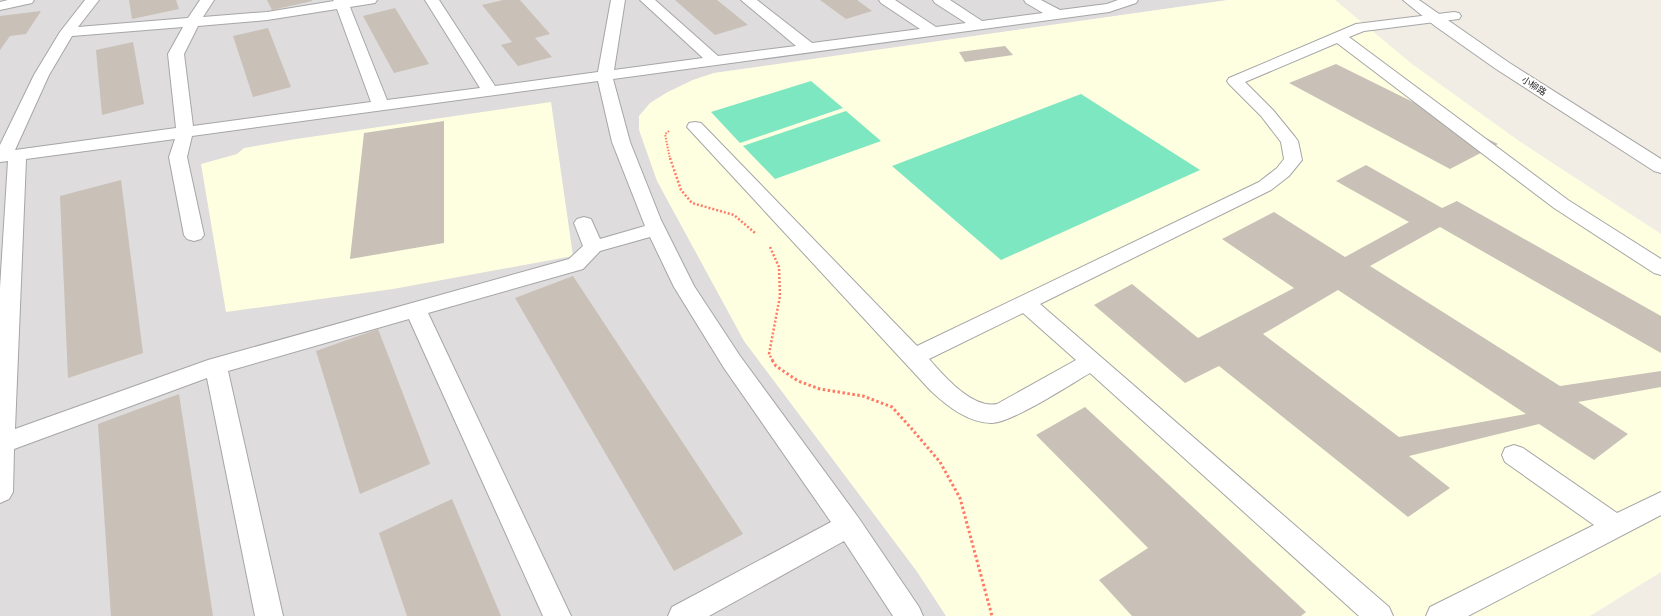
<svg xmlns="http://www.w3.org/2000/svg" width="1661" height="616" font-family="Poppins,'Noto Sans SC',sans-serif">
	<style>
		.residential { fill: #dedcdc }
		.education { fill: #feffe0 }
		.pitch { fill: #7ce7c0 }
		.building { fill: #c9c0b7; fill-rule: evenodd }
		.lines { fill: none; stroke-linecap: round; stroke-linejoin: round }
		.service-casing { stroke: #a6a6a6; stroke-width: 2 }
		.tertiary-casing { stroke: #a6a6a6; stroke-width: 2 }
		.path-far2 { stroke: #ff7a68; stroke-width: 2; stroke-dasharray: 1.5 1.5; stroke-linecap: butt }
		.path-far1 { stroke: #ff7a68; stroke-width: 2.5; stroke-dasharray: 2 2; stroke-linecap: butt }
		.path { stroke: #ff7a68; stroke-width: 3; stroke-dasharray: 2.5 2.5; stroke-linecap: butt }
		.service { fill: #fff; fill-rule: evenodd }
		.tertiary { fill: #fff; fill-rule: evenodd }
		.labels { text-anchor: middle; stroke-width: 4; stroke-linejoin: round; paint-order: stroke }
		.far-street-label { font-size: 9px; fill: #1f1f1f; stroke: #fff }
	</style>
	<rect width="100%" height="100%" fill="#f1ede5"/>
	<!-- residential -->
	<path class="residential" d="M 0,0 L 1228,0 L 714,73 L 693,80 L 668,92 L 650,103 L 918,573 L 946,616 L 0,616 Z"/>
	<!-- education -->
	<g class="education">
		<path d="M 1228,0 L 1335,0 L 1412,64 L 1519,141 L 1661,234 L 1661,572 L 1590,616 L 946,616 L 918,573 L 744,341 L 657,181 L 639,130 L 639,116 L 650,103 L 668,92 L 693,80 L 714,73 Z"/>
		<path d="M 551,102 L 573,256 L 393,289 L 226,312 L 201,164 L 237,154 L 244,148 L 296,139 Z"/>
	</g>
	<!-- pitch -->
	<g class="pitch">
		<path d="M 811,81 L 843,108 L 740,143 L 711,112 Z"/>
		<path d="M 1081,94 L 1200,170 L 1001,260 L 892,166 Z"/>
		<path d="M 846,111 L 881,141 L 775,179 L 743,146 Z"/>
	</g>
	<!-- building -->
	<g class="building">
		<path d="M 129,0 L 176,0 L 179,9 L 132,19 Z"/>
		<path d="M 267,0 L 312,0 L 312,1 L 272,10 Z"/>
		<path d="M 503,0 L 520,0 L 550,34 L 535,38 L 552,57 L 518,66 L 501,45 L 512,42 L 482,5 Z"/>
		<path d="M 675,0 L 717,0 L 748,25 L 715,35 Z"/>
		<path d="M 820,0 L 857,0 L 872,11 L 846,19 Z"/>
		<path d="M 395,8 L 429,64 L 394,73 L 363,16 Z"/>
		<path d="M 41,11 L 26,34 L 10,36 L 0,50 L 0,16 Z"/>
		<path d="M 268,28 L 291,87 L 253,97 L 233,36 Z"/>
		<path d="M 133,42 L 144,104 L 102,115 L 96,50 Z"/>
		<path d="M 1005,46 L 1013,55 L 965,62 L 959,52 Z"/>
		<path d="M 1336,64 L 1498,144 L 1450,169 L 1289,83 Z"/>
		<path d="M 444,121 L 444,243 L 350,259 L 364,133 Z"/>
		<path d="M 1366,165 L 1442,208 L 1457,201 L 1661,316 L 1661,353 L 1440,227 L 1370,266 L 1560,386 L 1661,371 L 1661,387 L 1578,402 L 1628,434 L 1594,460 L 1539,424 L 1409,456 L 1450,488 L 1408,517 L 1219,366 L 1185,383 L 1094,305 L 1132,284 L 1198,338 L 1294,288 L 1222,239 L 1274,212 L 1345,257 L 1409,222 L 1336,181 ZM 1338,290 L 1526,414 L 1399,437 L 1263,334 Z"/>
		<path d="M 121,180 L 143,353 L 68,378 L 60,196 Z"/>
		<path d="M 573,276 L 743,534 L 674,571 L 515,298 Z"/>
		<path d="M 378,329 L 430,464 L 360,494 L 316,351 Z"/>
		<path d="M 179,394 L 213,616 L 111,616 L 98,424 Z"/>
		<path d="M 1085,407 L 1306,612 L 1301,616 L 1132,616 L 1099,580 L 1148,548 L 1036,435 Z"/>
		<path d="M 452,499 L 501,616 L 407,616 L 379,533 Z"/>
	</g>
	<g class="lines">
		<defs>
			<g id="service">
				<path d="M 8,0 L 34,0 L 32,3 L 0,10 L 0,2 Z"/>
				<path d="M 85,0 L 99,0 L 78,27 L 188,18 L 200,0 L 214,0 L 203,17 L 267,12 L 334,1 L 333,0 L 377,0 L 375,3 L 350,7 L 387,100 L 480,88 L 425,0 L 439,0 L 495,86 L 598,72 L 611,0 L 625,0 L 614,70 L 703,58 L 640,0 L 655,0 L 718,56 L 796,46 L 741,0 L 757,0 L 812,43 L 920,29 L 881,3 L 879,0 L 895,0 L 936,27 L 966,23 L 935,3 L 933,0 L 950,0 L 982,21 L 1043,13 L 1026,3 L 1024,0 L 1041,0 L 1060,10 L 1107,4 L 1118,0 L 1138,0 L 1136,3 L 1109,12 L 613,79 L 630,142 L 661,220 L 694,286 L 740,356 L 858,517 L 919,607 L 923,616 L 893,616 L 844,541 L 709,616 L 668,616 L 672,607 L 831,522 L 724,368 L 674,287 L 650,237 L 600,251 L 583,269 L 428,313 L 571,616 L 543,616 L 409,319 L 228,371 L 283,616 L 255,616 L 207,378 L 14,449 L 13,492 L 9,499 L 0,503 L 0,288 L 8,161 L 0,162 L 0,145 L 34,75 L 60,32 ZM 337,9 L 371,102 L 193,126 L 184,54 L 198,26 L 267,20 ZM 183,27 L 168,54 L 176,128 L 15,150 L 49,75 L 72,36 ZM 598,81 L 612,142 L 645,226 L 600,239 L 591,219 L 584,217 L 577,219 L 574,223 L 583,246 L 569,259 L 208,360 L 15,429 L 26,159 L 175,139 L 169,157 L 184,235 L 187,239 L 194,241 L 201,239 L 204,235 L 187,157 L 192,136 Z"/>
				<path d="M 1454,12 L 1459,13 L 1461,16 L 1459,19 L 1364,31 L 1349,37 L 1568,200 L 1661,259 L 1661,275 L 1654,273 L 1554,208 L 1337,43 L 1245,82 L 1273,110 L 1295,137 L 1298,141 L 1302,160 L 1289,176 L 1271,190 L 1040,304 L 1389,607 L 1393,616 L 1359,616 L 1090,373 C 1071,384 1010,424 991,423 C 967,422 947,406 930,390 L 687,127 L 689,123 L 695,122 L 701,123 L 917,346 L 1259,182 L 1277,168 L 1284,159 L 1281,142 L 1261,116 L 1229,84 L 1227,81 L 1229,78 L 1356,24 ZM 1023,313 L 1076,360 L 997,404 C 972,409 944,376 929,359 Z"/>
				<path d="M 1514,445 L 1523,448 L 1617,513 L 1661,492 L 1661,515 L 1468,616 L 1426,616 L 1430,607 L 1594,525 L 1505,462 L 1502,455 L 1505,448 Z"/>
			</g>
			<path id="tertiary" d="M 1403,0 L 1419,0 L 1508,62 L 1661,159 L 1661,173 L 1654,171 L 1496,69 L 1435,26 Z"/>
		</defs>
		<!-- service casing -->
		<use href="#service" class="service-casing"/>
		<!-- tertiary casing -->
		<use href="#tertiary" class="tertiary-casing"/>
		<!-- path-far2 -->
		<path class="path-far2" d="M 669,131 L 665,134 L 670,159"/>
		<!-- path-far1 -->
		<g class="path-far1">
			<path d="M 670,158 L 681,190 L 692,203 L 734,215 L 755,233"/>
			<path d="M 770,247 L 779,267 L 780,296 L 769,354 L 773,361"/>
		</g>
		<!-- path -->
		<path class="path" d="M 772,360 L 776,366 L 798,381 L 820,389 L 863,396 L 892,407 L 911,428 L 940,462 L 960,498 L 992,616"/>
		<!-- service -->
		<use href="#service" class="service"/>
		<!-- tertiary -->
		<use href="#tertiary" class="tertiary"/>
	</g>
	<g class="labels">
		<!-- far-street labels -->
		<g class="far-street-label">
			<text transform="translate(1534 86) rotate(33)" y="3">小柳路</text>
		</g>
	</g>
</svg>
